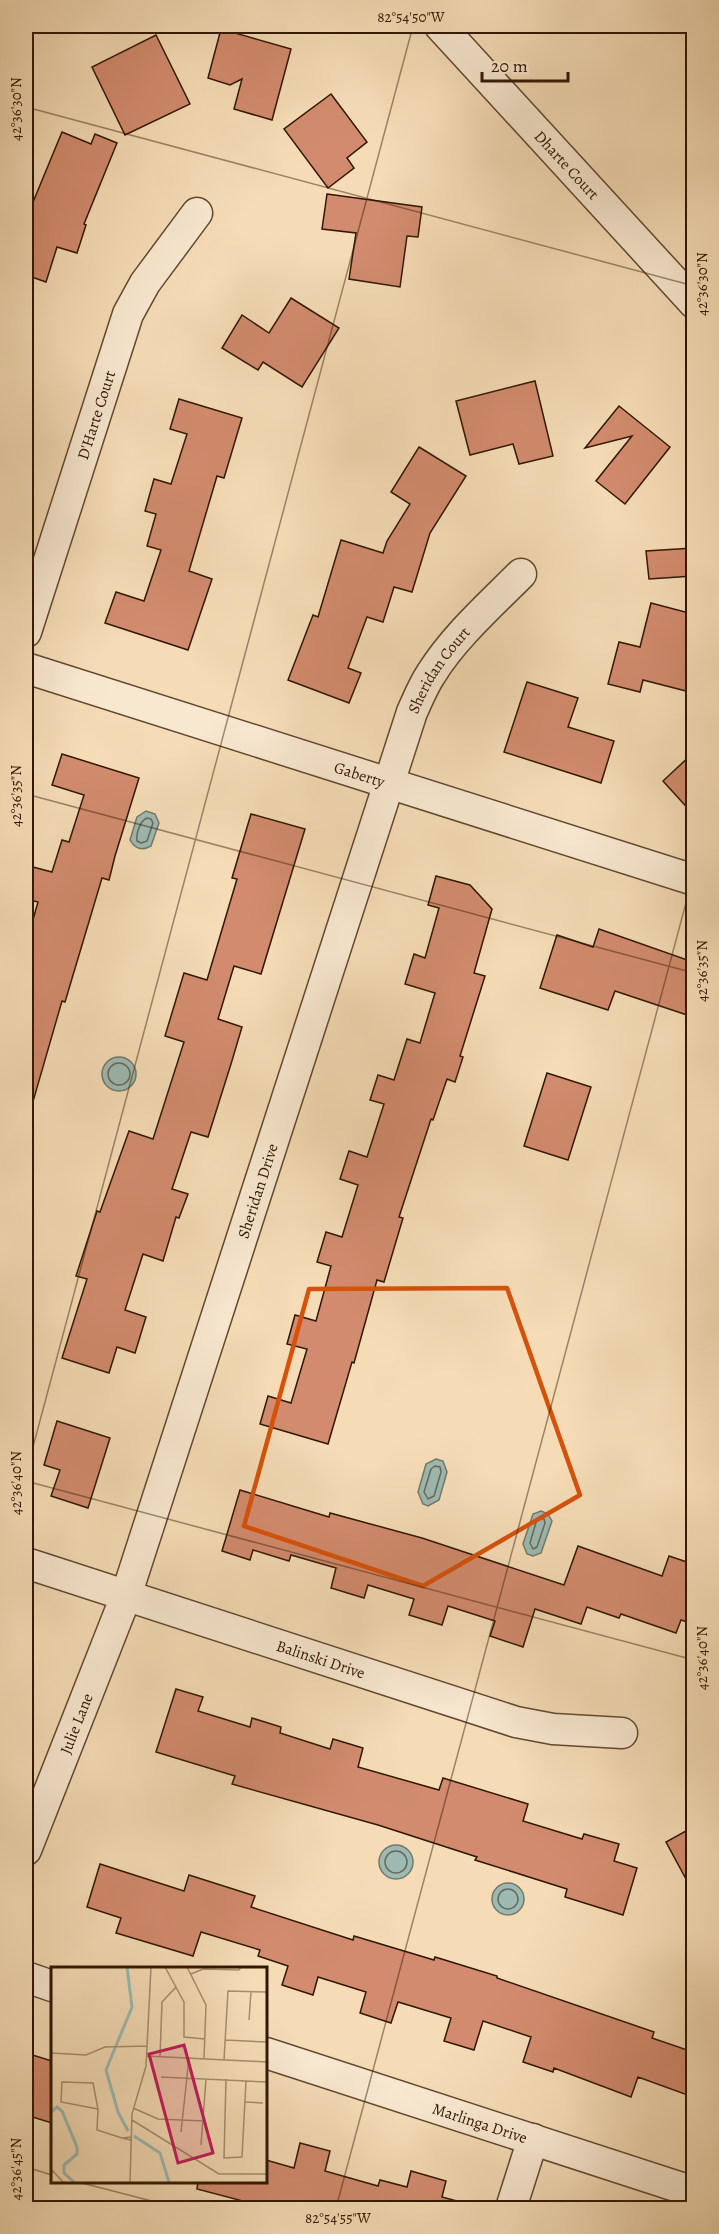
<svg xmlns="http://www.w3.org/2000/svg" width="719" height="2234" font-family="Alegreya,serif">
	<style>
		.water { fill: #9dbab2; stroke: #72796c; stroke-width: 1.5 }
		.lines { fill: none; stroke-linecap: round; stroke-linejoin: round }
		.shore { stroke: #67685a; stroke-width: 1.5 }
		.building { fill: #d28b6e; stroke: #311702; stroke-width: 1.5 }
		.street-casing { stroke: #62482f; stroke-width: 33 }
		.street { stroke: #f8e8d0; stroke-width: 30 }
		.marked { fill: none; stroke: #d6520b; stroke-width: 4.5; stroke-linejoin: round }
		.ticks { fill: none; stroke: #311702; stroke-width: 1.5; stroke-opacity: 0.45 }
		.labels { text-anchor: middle; stroke-width: 4.5; stroke-linejoin: round; paint-order: stroke }
		.street-label { font-size: 16px; fill: #311702; stroke: #f8e8d0 }
		.inset-river { fill: none; stroke: #9dbab2; stroke-width: 3 }
		.inset-road { fill: none; stroke: #a78d6e; stroke-width: 1.5 }
		.view { fill: #c2185b; fill-opacity: 0.15; stroke: #c2185b; stroke-width: 3 }
		.inset-edge { fill: none; stroke: #311702; stroke-width: 3 }
		.neatline { fill: none; stroke: #311702; stroke-width: 2 }
		.ticks-label { font-size: 15px; text-anchor: middle; fill: #311702 }
	</style>
	<rect width="100%" height="100%" fill="#f5dcb6"/>
	<filter id="stains"><feTurbulence type="fractalNoise" baseFrequency=".00333" numOctaves="4"/><feColorMatrix values="0 0 0 0 .2 0 0 0 0 .09 0 0 0 0 .02 0 0 0 .5 -.17"/></filter>
	<radialGradient id="worn" r=".72"><stop offset=".6" stop-color="#630" stop-opacity="0"/><stop offset="1" stop-color="#630" stop-opacity=".3"/></radialGradient>
	<!-- water -->
	<g class="water">
		<path d="M 146,811 L 155,814 L 159,823 L 151,846 C 142,851 135,849 130,840 L 137,817 Z"/>
		<circle cx="119" cy="1074" r="17"/>
		<path d="M 436,1459 L 443,1461 L 447,1472 L 439,1500 L 428,1506 L 423,1504 L 418,1492 L 426,1464 Z"/>
		<path d="M 541,1511 L 548,1514 L 552,1521 L 541,1553 L 533,1556 L 527,1554 L 523,1544 L 533,1514 Z"/>
		<circle cx="396" cy="1862" r="17"/>
		<circle cx="508" cy="1899" r="16"/>
	</g>
	<g class="lines">
		<!-- shore -->
		<g class="shore">
			<path d="M 147,818 L 151,819 L 153,823 L 147,841 L 141,843 L 137,841 C 136,833 140,821 147,818 Z"/>
			<circle cx="119" cy="1074" r="11"/>
			<path d="M 435,1466 L 440,1467 L 441,1472 L 434,1496 L 428,1499 L 424,1492 L 431,1469 Z"/>
			<path d="M 540,1518 L 544,1519 L 545,1523 L 537,1547 L 533,1549 L 530,1543 L 537,1519 Z"/>
			<circle cx="396" cy="1862" r="11"/>
			<circle cx="508" cy="1899" r="10"/>
		</g>
	</g>
	<!-- building -->
	<g class="building">
		<path d="M 221,29 L 291,49 L 272,120 L 234,109 L 242,79 L 230,85 L 208,78 Z"/>
		<path d="M 156,35 L 190,104 L 125,135 L 92,67 Z"/>
		<path d="M 331,94 L 367,142 L 347,158 L 354,168 L 328,188 L 284,129 Z"/>
		<path d="M 62,132 L 91,144 L 95,134 L 117,143 L 84,224 L 86,225 L 77,253 L 57,247 L 46,282 L 26,275 L 26,205 L 31,207 Z"/>
		<path d="M 327,194 L 422,207 L 418,237 L 407,236 L 400,287 L 349,279 L 356,233 L 322,229 Z"/>
		<path d="M 291,298 L 339,328 L 302,387 L 263,362 L 258,370 L 222,348 L 242,315 L 269,333 Z"/>
		<path d="M 535,381 L 553,456 L 519,464 L 513,444 L 470,455 L 456,401 Z"/>
		<path d="M 179,399 L 242,418 L 224,478 L 217,476 L 189,571 L 212,579 L 188,650 L 105,623 L 116,592 L 144,601 L 161,550 L 147,546 L 156,514 L 145,511 L 154,479 L 171,484 L 187,434 L 170,429 Z"/>
		<path d="M 619,406 L 670,447 L 625,504 L 596,481 L 632,436 L 585,448 Z"/>
		<path d="M 419,447 L 466,476 L 430,533 L 412,592 L 394,587 L 383,622 L 367,617 L 348,668 L 361,673 L 349,703 L 288,680 L 313,615 L 318,617 L 341,540 L 383,553 L 387,541 L 410,504 L 391,492 Z"/>
		<path d="M 693,548 L 693,576 L 649,579 L 646,551 Z"/>
		<path d="M 651,603 L 693,614 L 693,678 L 690,692 L 643,680 L 640,692 L 608,684 L 619,642 L 640,647 Z"/>
		<path d="M 527,682 L 578,698 L 568,727 L 614,741 L 601,783 L 504,752 Z"/>
		<path d="M 693,753 L 693,814 L 663,781 Z"/>
		<path d="M 62,754 L 139,778 L 115,856 L 109,880 L 102,878 L 65,1002 L 62,1001 L 32,1105 L 26,1104 L 26,944 L 38,902 L 26,899 L 26,878 L 29,866 L 52,872 L 62,840 L 69,842 L 84,795 L 52,785 Z"/>
		<path d="M 251,814 L 305,829 L 261,974 L 234,966 L 218,1019 L 242,1027 L 231,1064 L 208,1137 L 191,1132 L 172,1189 L 188,1194 L 179,1218 L 176,1217 L 163,1261 L 143,1254 L 125,1310 L 146,1317 L 135,1353 L 117,1347 L 109,1373 L 62,1358 L 87,1279 L 76,1276 L 97,1211 L 100,1212 L 129,1131 L 153,1139 L 184,1042 L 165,1036 L 184,973 L 207,980 L 237,879 L 232,878 Z"/>
		<path d="M 436,876 L 470,885 L 492,909 L 474,973 L 485,976 L 460,1056 L 463,1057 L 455,1082 L 447,1079 L 433,1120 L 431,1119 L 399,1217 L 403,1218 L 384,1282 L 377,1280 L 354,1363 L 352,1362 L 328,1444 L 260,1424 L 268,1396 L 291,1403 L 307,1349 L 287,1344 L 295,1315 L 316,1321 L 331,1266 L 317,1262 L 326,1232 L 342,1237 L 358,1185 L 340,1179 L 349,1151 L 367,1157 L 384,1104 L 370,1100 L 378,1075 L 394,1080 L 407,1039 L 420,1043 L 435,993 L 405,984 L 414,954 L 425,958 L 439,908 L 428,905 Z"/>
		<path d="M 599,929 L 693,962 L 693,1017 L 615,991 L 608,1010 L 540,988 L 557,935 L 593,947 Z"/>
		<path d="M 547,1073 L 591,1087 L 568,1160 L 524,1146 Z"/>
		<path d="M 57,1421 L 110,1438 L 88,1508 L 51,1496 L 60,1470 L 44,1465 Z"/>
		<path d="M 240,1490 L 329,1517 L 330,1513 L 422,1538 L 564,1585 L 578,1546 L 662,1576 L 669,1556 L 693,1564 L 693,1624 L 681,1620 L 676,1633 L 621,1614 L 619,1618 L 587,1607 L 581,1624 L 535,1609 L 523,1647 L 490,1636 L 495,1621 L 448,1606 L 442,1625 L 409,1615 L 414,1599 L 368,1585 L 364,1598 L 331,1588 L 336,1568 L 291,1555 L 289,1561 L 253,1550 L 250,1560 L 222,1551 Z"/>
		<path d="M 176,1689 L 203,1697 L 198,1711 L 250,1727 L 252,1718 L 281,1727 L 280,1733 L 330,1749 L 333,1739 L 363,1748 L 358,1767 L 439,1790 L 443,1778 L 528,1804 L 523,1821 L 582,1839 L 584,1834 L 619,1844 L 614,1861 L 637,1868 L 623,1915 L 565,1897 L 567,1889 L 475,1860 L 477,1857 L 378,1825 L 232,1784 L 235,1776 L 156,1752 Z"/>
		<path d="M 693,1827 L 693,1892 L 666,1842 Z"/>
		<path d="M 100,1864 L 184,1891 L 189,1875 L 255,1896 L 251,1907 L 353,1940 L 354,1936 L 434,1960 L 435,1957 L 497,1976 L 497,1978 L 654,2032 L 652,2038 L 693,2052 L 693,2097 L 638,2077 L 631,2097 L 554,2068 L 553,2072 L 523,2062 L 531,2037 L 483,2021 L 474,2050 L 444,2041 L 451,2018 L 398,2002 L 391,2023 L 360,2013 L 366,1992 L 318,1977 L 313,1995 L 282,1985 L 288,1966 L 258,1956 L 260,1950 L 201,1932 L 193,1956 L 116,1933 L 121,1918 L 87,1907 Z"/>
		<path d="M 26,2053 L 52,2061 L 52,2123 L 26,2115 Z"/>
		<path d="M 300,2143 L 330,2151 L 325,2171 L 378,2186 L 380,2180 L 407,2187 L 411,2171 L 446,2181 L 442,2197 L 457,2201 L 456,2208 L 269,2208 L 197,2189 L 198,2181 L 266,2181 L 266,2160 L 294,2168 Z"/>
	</g>
	<g class="lines">
		<defs>
			<g id="street">
				<path id="s1" d="M 440,26 L 694,303"/>
				<path id="s2" d="M 26,632 L 128,314 L 145,283 L 197,213"/>
				<path id="s3" d="M 26,668 L 694,880"/>
				<path id="s4" d="M 26,1563 L 516,1722 L 553,1729 L 622,1733"/>
				<path id="s5" d="M 26,1850 L 126,1596 L 412,712 C 418,699 423,686 431,674 C 454,637 490,605 521,574"/>
				<path d="M 26,1977 L 52,1986"/>
				<path id="s6" d="M 266,2053 L 694,2192"/>
				<path d="M 511,2208 L 533,2139"/>
			</g>
		</defs>
		<!-- street casing -->
		<use href="#street" class="street-casing"/>
		<!-- street -->
		<use href="#street" class="street"/>
	</g>
	<!-- marked area -->
	<path class="marked" d="M 507,1288 L 580,1495 L 423,1586 L 244,1526 L 309,1289 Z"/>
	<!-- ticks -->
	<path class="ticks" d="M 26,107 L 694,286M 26,794 L 694,973M 26,1473 L 413,26M 26,1481 L 694,1660M 26,2167 L 52,2175M 78,2182 L 179,2208M 336,2208 L 694,873"/>
	<g class="labels">
		<!-- street labels -->
		<g class="street-label">
			<text dy="6" stroke="none"><textPath href="#s1" startOffset="188">Dharte Court</textPath></text>
			<text dy="6" stroke="none"><textPath href="#s2" startOffset="228">D'Harte Court</textPath></text>
			<text dy="6" stroke="none"><textPath href="#s5" startOffset="1252">Sheridan Court</textPath></text>
			<text dy="6" stroke="none"><textPath href="#s3" startOffset="350">Gaberty</textPath></text>
			<text dy="6" stroke="none"><textPath href="#s5" startOffset="699">Sheridan Drive</textPath></text>
			<text dy="6" stroke="none"><textPath href="#s4" startOffset="310">Balinski Drive</textPath></text>
			<text dy="6" stroke="none"><textPath href="#s5" startOffset="136">Julie Lane</textPath></text>
			<text dy="6" stroke="none"><textPath href="#s6" startOffset="225">Marlinga Drive</textPath></text>
		</g>
	</g>
	<!-- overview -->
	<g transform="translate(51 1967)">
		<rect width="216" height="216" fill="#f5dcb6"/>
		<path class="inset-river" d="M 76,0 L 81,40 L 55,103 L 67,145 L 77,164M 0,145 L 6,140 L 11,144 L 26,180 L 26,187 L 13,198 L 13,206 L 24,216M 83,169 L 109,186 L 118,215"/>
		<path class="inset-road" d="M 114,0 L 133,35 L 133,70 L 154,72M 136,0 L 155,38 L 153,91M 140,7 L 152,2 L 188,3 L 190,0M 198,53 L 200,24M 174,73 L 216,75M 0,86 L 35,88 L 54,80 L 96,79M 95,89 L 216,95M 109,89 L 111,35 L 125,20M 173,93 L 177,24 L 216,25M 110,110 L 216,115M 175,112 L 173,191 L 191,190 L 195,114M 11,115 L 42,116 L 47,142 L 10,135 ZM 194,135 L 212,136M 82,141 L 107,152 L 153,154M 47,142 L 46,163 L 71,171M 81,153 L 168,207 L 216,207M 130,165 L 138,91M 80,173 L 71,171 L 80,170M 150,178 L 155,112M 0,202 L 13,216M 79,216 L 81,147 L 95,99 L 100,0"/>
		<path class="view" d="M 133,78 L 162,186 L 127,196 L 98,87 Z"/>
		<rect width="216" height="216" class="inset-edge"/>
	</g>
	<!-- margin -->
	<rect width="719" height="2234" fill="none" stroke="#f5dcb6" stroke-width="66"/>
	<!-- scale -->
	<path d="M482 72v9h86v-9" fill="none" stroke="#311702" stroke-width="3"/>
	<text x="491" y="72" font-size="18" fill="#311702" stroke="#f8e8d0" stroke-width="4.5" paint-order="stroke">20 m</text>
	<rect x="33" y="33" width="653" height="2168" class="neatline"/>
	<g class="ticks-label">
		<text x="411" y="22">82°54'50"W</text>
		<text transform="translate(16 109) rotate(-90)" y="5">42°36'30"N</text>
		<text transform="translate(702 284) rotate(-90)" y="5">42°36'30"N</text>
		<text transform="translate(16 796) rotate(-90)" y="5">42°36'35"N</text>
		<text transform="translate(702 971) rotate(-90)" y="5">42°36'35"N</text>
		<text transform="translate(16 1483) rotate(-90)" y="5">42°36'40"N</text>
		<text transform="translate(702 1658) rotate(-90)" y="5">42°36'40"N</text>
		<text transform="translate(16 2169) rotate(-90)" y="5">42°36'45"N</text>
		<text x="338" y="2223">82°54'55"W</text>
	</g>
	<rect width="100%" height="100%" filter="url(#stains)"/>
	<rect width="100%" height="100%" fill="url(#worn)"/>
</svg>
